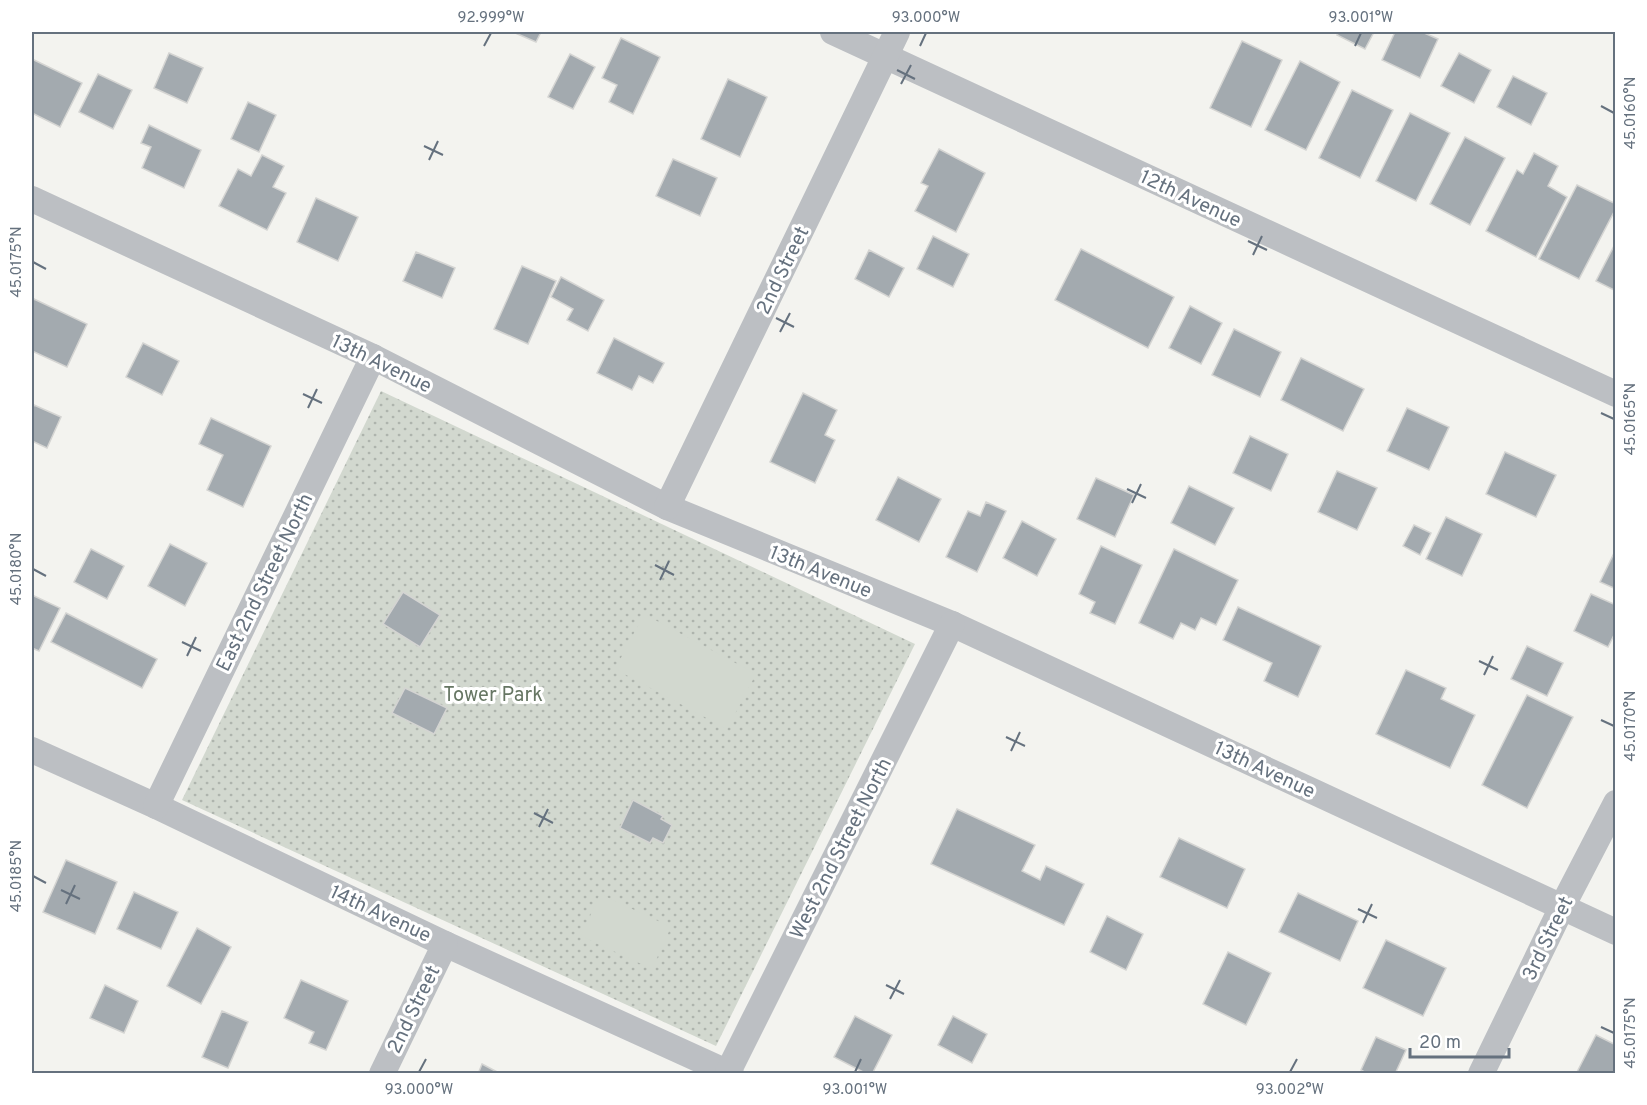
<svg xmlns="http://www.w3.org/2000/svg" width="1647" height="1105" font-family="Overpass,sans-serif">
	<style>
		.park { fill: url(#park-dots) }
		.pitch { fill: #d2d8cf }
		.building { fill: #a3aaaf; stroke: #d4d4d2; stroke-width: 1.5 }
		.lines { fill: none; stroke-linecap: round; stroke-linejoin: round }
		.minor { stroke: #bcbfc3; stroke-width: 26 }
		.ticks { fill: none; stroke: #65717e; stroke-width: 2 }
		.labels { text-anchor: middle; stroke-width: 6; stroke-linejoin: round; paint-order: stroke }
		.street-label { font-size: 20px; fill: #65717e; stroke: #fff }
		.park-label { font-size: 20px; fill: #667663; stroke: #fff }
		.neatline { fill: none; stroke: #65717e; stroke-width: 2 }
		.ticks-label { font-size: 15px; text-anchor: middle; fill: #65717e }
	</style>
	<defs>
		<pattern id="park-dots" width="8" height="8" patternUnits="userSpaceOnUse" patternTransform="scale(1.5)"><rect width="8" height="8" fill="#d2d8cf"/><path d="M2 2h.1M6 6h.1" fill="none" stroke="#aeb4ad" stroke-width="1.8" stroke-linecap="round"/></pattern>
	</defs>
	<rect width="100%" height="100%" fill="#f3f3ef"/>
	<!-- park -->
	<path class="park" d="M 381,391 L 915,644 L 716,1046 L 182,800 Z"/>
	<!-- pitch -->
	<g class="pitch">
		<path d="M 644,614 L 756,674 L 727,729 L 615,669 Z"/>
		<path d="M 600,894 L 671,927 L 652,969 L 581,936 Z"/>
	</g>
	<!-- building -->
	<g class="building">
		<path d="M 513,32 L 541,32 L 536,42 Z"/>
		<path d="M 1339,32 L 1374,32 L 1365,49 L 1337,35 Z"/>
		<path d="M 1395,32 L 1422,32 L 1438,39 L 1420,78 L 1382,60 Z"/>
		<path d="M 621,38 L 660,57 L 633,114 L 609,102 L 617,85 L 602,78 Z"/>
		<path d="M 1242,41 L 1282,60 L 1251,127 L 1210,108 Z"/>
		<path d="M 169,53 L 203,68 L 187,103 L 154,88 Z"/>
		<path d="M 1459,53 L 1491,70 L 1474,103 L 1441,86 Z"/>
		<path d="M 570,54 L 595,67 L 573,109 L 548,97 Z"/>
		<path d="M 32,59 L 82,83 L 60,127 L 32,113 Z"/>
		<path d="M 1300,61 L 1340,82 L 1306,150 L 1265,130 Z"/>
		<path d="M 98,74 L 132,90 L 113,129 L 79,112 Z"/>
		<path d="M 1513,76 L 1547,93 L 1531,125 L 1497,107 Z"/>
		<path d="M 728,79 L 767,97 L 740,157 L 701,139 Z"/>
		<path d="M 1352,90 L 1393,110 L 1360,178 L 1319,158 Z"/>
		<path d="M 248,102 L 276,115 L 259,152 L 231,139 Z"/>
		<path d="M 1410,113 L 1450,133 L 1416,201 L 1376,181 Z"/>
		<path d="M 149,125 L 201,150 L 184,188 L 142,168 L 151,147 L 141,143 Z"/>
		<path d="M 1465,137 L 1505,158 L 1470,225 L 1430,204 Z"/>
		<path d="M 939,149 L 985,173 L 956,232 L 915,211 L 928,186 L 921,183 Z"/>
		<path d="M 1534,153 L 1558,166 L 1548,186 L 1567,197 L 1536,257 L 1486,231 L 1517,170 L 1523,174 Z"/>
		<path d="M 262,155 L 284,166 L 273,187 L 286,193 L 267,230 L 219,206 L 238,169 L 251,176 Z"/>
		<path d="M 673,159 L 717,178 L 700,216 L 656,196 Z"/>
		<path d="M 1577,185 L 1616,204 L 1616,208 L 1579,279 L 1539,259 Z"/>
		<path d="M 316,198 L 358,217 L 338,261 L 297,242 Z"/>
		<path d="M 933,236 L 969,254 L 953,287 L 917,269 Z"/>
		<path d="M 1616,242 L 1616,291 L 1596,281 Z"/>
		<path d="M 1081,249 L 1174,297 L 1148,348 L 1055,300 Z"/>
		<path d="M 869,250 L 904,268 L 889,297 L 855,279 Z"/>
		<path d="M 416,252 L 455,268 L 442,298 L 403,281 Z"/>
		<path d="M 522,266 L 556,281 L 528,344 L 494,329 Z"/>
		<path d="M 561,277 L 604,300 L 588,331 L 567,320 L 573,309 L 551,297 Z"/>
		<path d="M 34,299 L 87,324 L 67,367 L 32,351 L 32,303 Z"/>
		<path d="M 1190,306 L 1222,323 L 1201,364 L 1169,348 Z"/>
		<path d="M 1234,329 L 1281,352 L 1260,397 L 1212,375 Z"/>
		<path d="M 614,338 L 664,363 L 653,383 L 639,376 L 632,390 L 597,373 Z"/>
		<path d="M 143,343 L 179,361 L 162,395 L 126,377 Z"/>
		<path d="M 1301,358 L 1364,389 L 1343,431 L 1281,400 Z"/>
		<path d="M 803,393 L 837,410 L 825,435 L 835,440 L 815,483 L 770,462 Z"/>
		<path d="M 34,405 L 61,417 L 47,448 L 32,441 L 32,411 Z"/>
		<path d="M 1407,408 L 1449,427 L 1429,470 L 1387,451 Z"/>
		<path d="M 211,418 L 271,446 L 243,507 L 207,490 L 223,455 L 199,444 Z"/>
		<path d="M 1250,436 L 1288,454 L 1271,491 L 1233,473 Z"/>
		<path d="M 1505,452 L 1556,475 L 1536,517 L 1486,494 Z"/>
		<path d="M 1337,471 L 1377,488 L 1357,530 L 1318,512 Z"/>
		<path d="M 898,477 L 941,499 L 919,542 L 876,520 Z"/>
		<path d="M 1096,478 L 1134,495 L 1115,537 L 1077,519 Z"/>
		<path d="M 1189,486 L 1234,508 L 1215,545 L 1171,523 Z"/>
		<path d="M 986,502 L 1006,511 L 977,572 L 946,557 L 968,511 L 980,516 Z"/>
		<path d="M 1446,517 L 1482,534 L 1462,576 L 1426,559 Z"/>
		<path d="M 1022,521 L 1056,539 L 1037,576 L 1003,558 Z"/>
		<path d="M 1414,525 L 1431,533 L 1420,555 L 1403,546 Z"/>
		<path d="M 170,544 L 207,563 L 185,606 L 148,586 Z"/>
		<path d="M 1101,546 L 1142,565 L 1115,624 L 1090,613 L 1095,602 L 1079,594 Z"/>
		<path d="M 91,549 L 124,566 L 107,599 L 74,582 Z"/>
		<path d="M 1174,549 L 1238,580 L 1216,625 L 1201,618 L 1195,630 L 1181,623 L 1173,639 L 1139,623 Z"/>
		<path d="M 1616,549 L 1616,589 L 1600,582 Z"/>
		<path d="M 403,592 L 440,615 L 420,647 L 383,624 Z"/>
		<path d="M 1591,594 L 1616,605 L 1616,631 L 1608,647 L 1574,631 Z"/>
		<path d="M 32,595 L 60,608 L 39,651 L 32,648 Z"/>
		<path d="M 1238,607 L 1321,646 L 1298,697 L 1264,681 L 1272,663 L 1223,640 Z"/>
		<path d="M 66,613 L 157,659 L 142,688 L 51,642 Z"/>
		<path d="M 1527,646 L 1563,663 L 1547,696 L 1511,679 Z"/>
		<path d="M 1406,670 L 1446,688 L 1441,699 L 1475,715 L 1450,768 L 1376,734 Z"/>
		<path d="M 405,688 L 447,708 L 434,734 L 392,713 Z"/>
		<path d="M 1527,695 L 1573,717 L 1527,808 L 1482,785 Z"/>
		<path d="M 633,800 L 663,816 L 661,819 L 672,825 L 663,843 L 653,838 L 650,843 L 620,828 Z"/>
		<path d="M 957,809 L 1035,845 L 1022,871 L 1040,880 L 1046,866 L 1084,884 L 1064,925 L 931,864 Z"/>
		<path d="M 1179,838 L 1245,869 L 1227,908 L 1160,877 Z"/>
		<path d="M 66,860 L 117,882 L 95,934 L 43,912 Z"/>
		<path d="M 134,892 L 178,912 L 161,949 L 117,929 Z"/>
		<path d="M 1298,893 L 1358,921 L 1340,961 L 1279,932 Z"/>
		<path d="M 1107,916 L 1143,934 L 1126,970 L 1090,952 Z"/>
		<path d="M 197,928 L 231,947 L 201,1004 L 167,986 Z"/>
		<path d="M 1386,940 L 1446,968 L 1423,1016 L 1363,988 Z"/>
		<path d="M 1228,952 L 1271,973 L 1246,1025 L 1203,1004 Z"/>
		<path d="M 301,980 L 348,1001 L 326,1050 L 309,1043 L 314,1032 L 284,1018 Z"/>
		<path d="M 105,985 L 138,1001 L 124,1033 L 90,1018 Z"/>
		<path d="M 222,1011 L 248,1022 L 228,1068 L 202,1057 Z"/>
		<path d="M 855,1016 L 892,1035 L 872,1074 L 867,1074 L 834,1057 Z"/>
		<path d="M 953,1016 L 987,1034 L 972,1063 L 938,1045 Z"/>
		<path d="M 1596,1035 L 1616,1045 L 1616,1074 L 1576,1074 Z"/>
		<path d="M 1376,1037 L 1406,1050 L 1395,1074 L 1368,1074 L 1361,1070 Z"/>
		<path d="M 482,1064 L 501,1074 L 478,1074 Z"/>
	</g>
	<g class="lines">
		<!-- minor -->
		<g class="minor">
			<path d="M 833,32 L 1616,394"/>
			<path d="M 32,199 L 373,357 L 667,507 L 952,624 L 1616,932"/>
			<path d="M 667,507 L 897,32"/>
			<path d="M 32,750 L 156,806 L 445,944 L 731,1074"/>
			<path d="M 156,806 L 373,357"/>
			<path d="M 728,1072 L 952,624"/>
			<path d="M 382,1074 L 445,944"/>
			<path d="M 1481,1074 L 1562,907 L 1616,803"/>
		</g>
	</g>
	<!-- ticks -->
	<path class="ticks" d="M 484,46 L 491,33M 920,46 L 926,33M 1355,46 L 1361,33M 897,70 L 915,79M 901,84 L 911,65M 1601,106 L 1614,113M 424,146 L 443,155M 429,160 L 438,141M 1248,241 L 1267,250M 1253,255 L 1262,236M 33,262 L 46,269M 776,318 L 794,327M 780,332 L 790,313M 303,394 L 322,403M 308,408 L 317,389M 1601,413 L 1614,419M 1127,489 L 1146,498M 1132,503 L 1141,484M 655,565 L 674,575M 33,569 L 46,576M 660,580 L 669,561M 182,642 L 201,651M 187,656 L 196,637M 1479,661 L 1498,670M 1484,675 L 1493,656M 1601,720 L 1614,726M 1006,737 L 1025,746M 1011,751 L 1020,732M 534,813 L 553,823M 539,827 L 548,809M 33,876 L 46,883M 61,890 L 80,899M 66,904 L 75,885M 1358,909 L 1377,918M 1363,923 L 1372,904M 886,985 L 904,994M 890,999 L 900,980M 1601,1027 L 1614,1033M 419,1072 L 426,1059M 855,1072 L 861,1059M 1290,1072 L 1297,1059"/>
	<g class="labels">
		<!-- street labels -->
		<g class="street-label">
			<text transform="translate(1191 198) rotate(25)" y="7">12th Avenue</text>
			<text transform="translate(782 270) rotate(-64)" y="7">2nd Street</text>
			<text transform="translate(382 363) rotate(26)" y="7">13th Avenue</text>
			<text transform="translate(821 571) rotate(22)" y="7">13th Avenue</text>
			<text transform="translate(264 582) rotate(-64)" y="7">East 2nd Street North</text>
			<text transform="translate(1265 769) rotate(25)" y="7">13th Avenue</text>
			<text transform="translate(840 848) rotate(-63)" y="7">West 2nd Street North</text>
			<text transform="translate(381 913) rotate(25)" y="7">14th Avenue</text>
			<text transform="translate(1547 938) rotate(-64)" y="7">3rd Street</text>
			<text transform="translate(413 1009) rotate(-64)" y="7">2nd Street</text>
		</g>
		<!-- park labels -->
		<g class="park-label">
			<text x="493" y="701">Tower Park</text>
		</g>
	</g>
	<!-- border -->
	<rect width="1647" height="1105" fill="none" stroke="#ffffff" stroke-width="66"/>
	<!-- scale -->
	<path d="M1410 1048v9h99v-9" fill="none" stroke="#65717e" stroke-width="3"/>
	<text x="1419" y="1048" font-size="18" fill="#65717e" stroke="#ffffff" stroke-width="4.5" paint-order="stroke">20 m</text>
	<rect x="33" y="33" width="1581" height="1039" class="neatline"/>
	<g class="ticks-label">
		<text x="491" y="22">92.999°W</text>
		<text x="926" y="22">93.000°W</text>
		<text x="1361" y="22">93.001°W</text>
		<text transform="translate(1630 113) rotate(-90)" y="5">45.0160°N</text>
		<text transform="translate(16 262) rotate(-90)" y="5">45.0175°N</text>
		<text transform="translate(1630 419) rotate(-90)" y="5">45.0165°N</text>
		<text transform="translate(16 569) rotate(-90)" y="5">45.0180°N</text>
		<text transform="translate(1630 726) rotate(-90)" y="5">45.0170°N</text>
		<text transform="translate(16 876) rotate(-90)" y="5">45.0185°N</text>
		<text transform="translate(1630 1033) rotate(-90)" y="5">45.0175°N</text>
		<text x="419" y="1094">93.000°W</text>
		<text x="855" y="1094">93.001°W</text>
		<text x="1290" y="1094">93.002°W</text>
	</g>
</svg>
